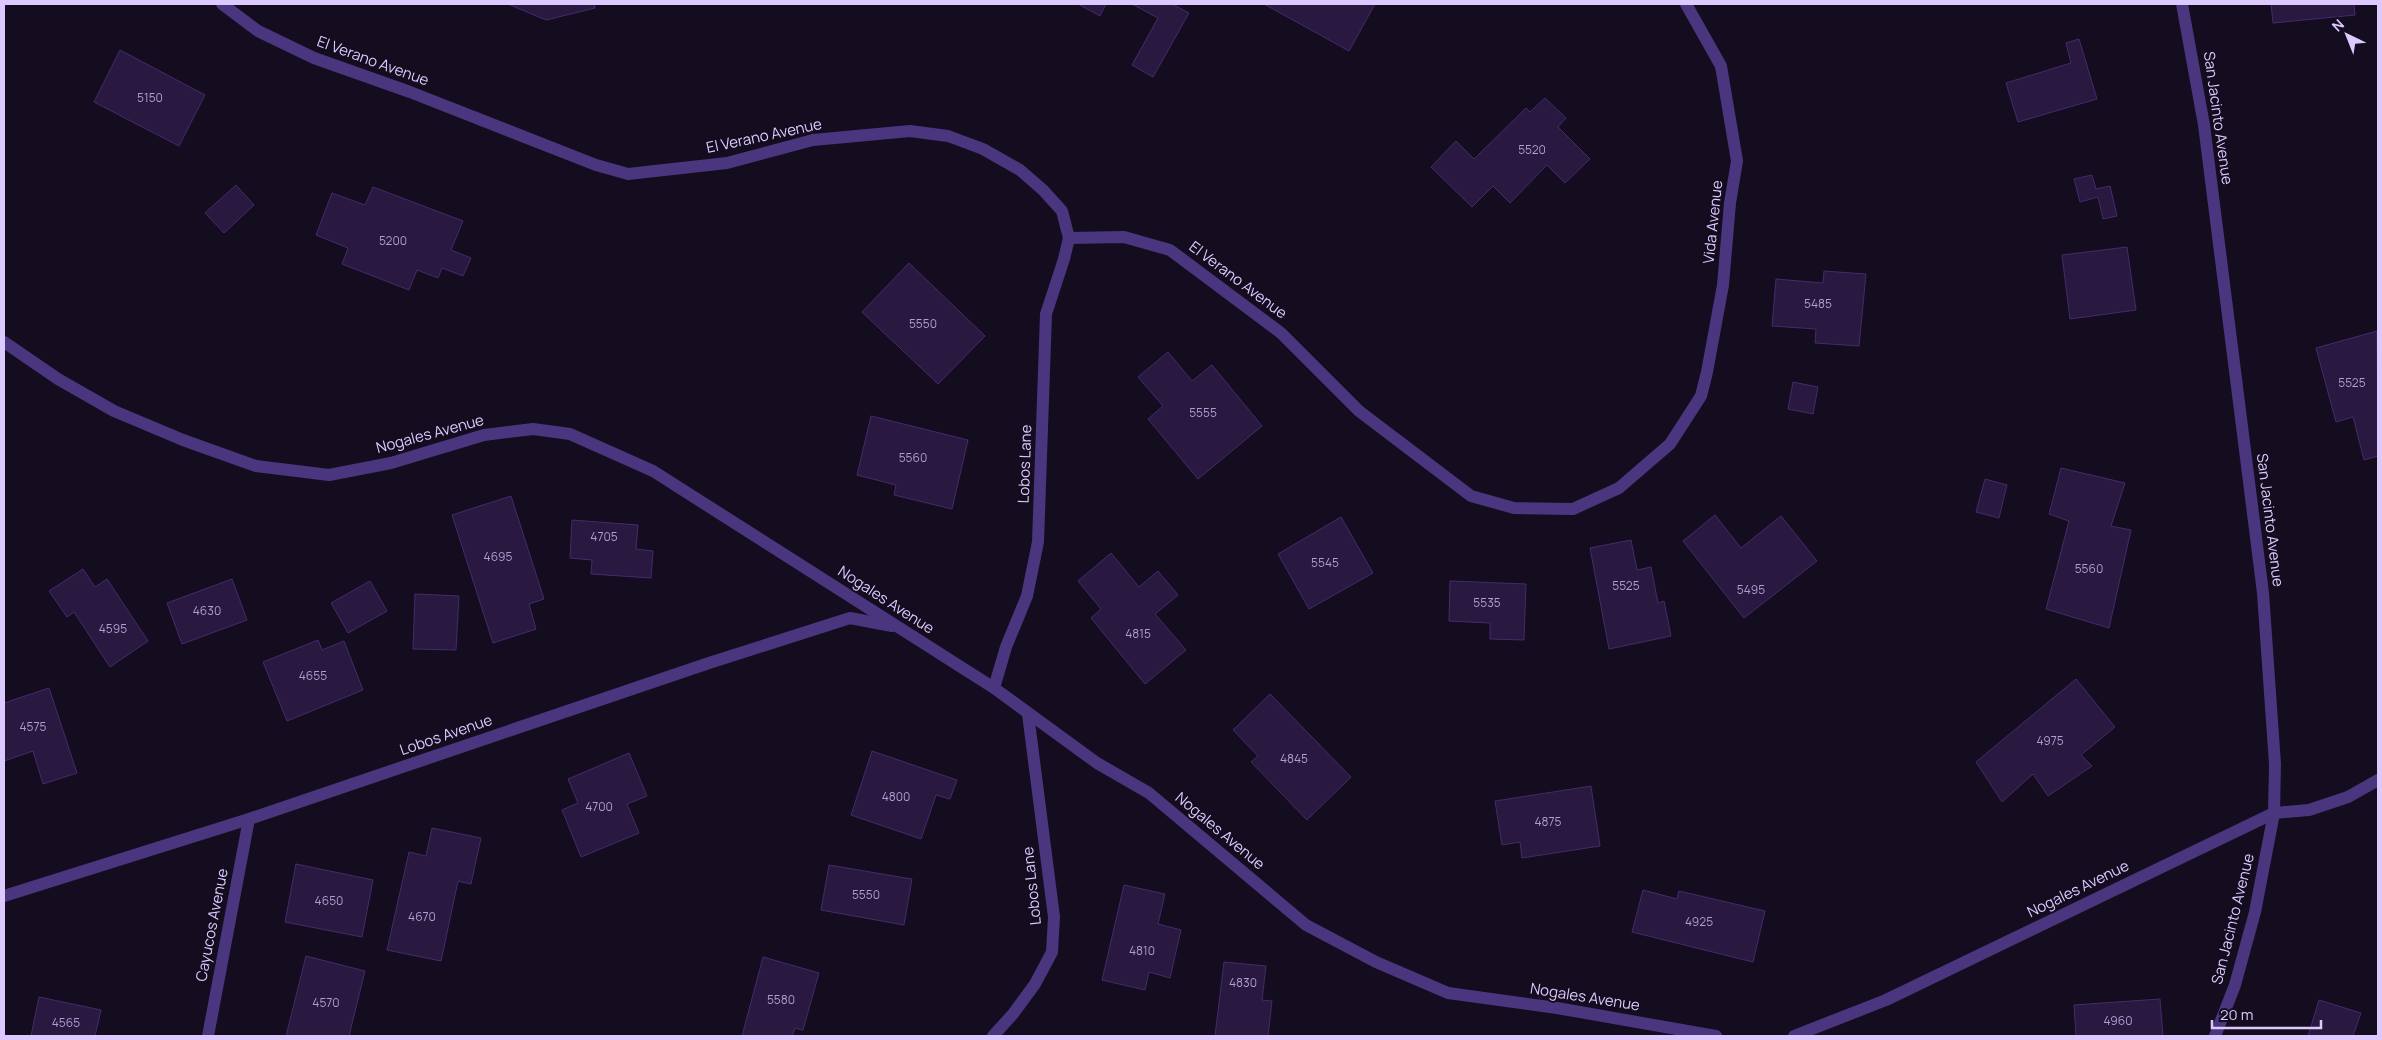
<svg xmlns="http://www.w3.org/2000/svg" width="2382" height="1040" font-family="Manrope,sans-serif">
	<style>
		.building { fill: #291840; stroke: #462a6c }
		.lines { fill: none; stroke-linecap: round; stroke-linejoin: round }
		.minor { stroke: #4a367f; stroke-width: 12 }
		.labels { text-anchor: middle; stroke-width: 4; stroke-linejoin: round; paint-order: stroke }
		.number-label { font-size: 12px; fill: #af9ecf }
		.street-label { font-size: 15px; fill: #dccaff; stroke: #140c1f }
	</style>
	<rect width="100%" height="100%" fill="#140c1f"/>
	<!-- building -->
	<g class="building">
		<path d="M 508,4 L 594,4 L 595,8 L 546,20 Z"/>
		<path d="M 1078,4 L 1106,4 L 1100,16 Z"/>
		<path d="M 1132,4 L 1172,4 L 1189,13 L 1153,77 L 1132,65 L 1158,18 Z"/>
		<path d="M 1264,4 L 1375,4 L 1349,51 Z"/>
		<path d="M 2271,4 L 2354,4 L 2355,15 L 2273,23 Z"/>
		<path d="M 2079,39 L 2097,99 L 2018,122 L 2006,83 L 2071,63 L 2066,43 Z"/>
		<path d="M 120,50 L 205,95 L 179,146 L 94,102 Z"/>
		<path d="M 1545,98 L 1566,118 L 1558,127 L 1590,159 L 1565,183 L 1547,165 L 1510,203 L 1493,186 L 1472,207 L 1431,167 L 1456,141 L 1474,159 L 1526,108 L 1530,112 Z"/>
		<path d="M 2092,175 L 2096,189 L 2110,186 L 2117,216 L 2103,219 L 2098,197 L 2080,202 L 2074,179 Z"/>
		<path d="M 236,185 L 254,205 L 224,233 L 205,213 Z"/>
		<path d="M 373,187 L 463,221 L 451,250 L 471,258 L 463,276 L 442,268 L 438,278 L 417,270 L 409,290 L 342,264 L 348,248 L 316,235 L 332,193 L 365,205 Z"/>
		<path d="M 2127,247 L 2136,310 L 2070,319 L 2062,255 Z"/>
		<path d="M 909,263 L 985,336 L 938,384 L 862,312 Z"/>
		<path d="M 1824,271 L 1866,274 L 1859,346 L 1815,343 L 1816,329 L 1772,326 L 1776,279 L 1823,283 Z"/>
		<path d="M 2377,331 L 2378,456 L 2364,460 L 2353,417 L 2336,422 L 2316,348 Z"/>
		<path d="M 1168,352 L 1192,381 L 1212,365 L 1262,426 L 1198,479 L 1148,419 L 1163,406 L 1138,377 Z"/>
		<path d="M 1793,382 L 1818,387 L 1813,414 L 1788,409 Z"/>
		<path d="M 871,416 L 968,440 L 952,509 L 894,495 L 896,485 L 857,475 Z"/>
		<path d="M 2061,468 L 2125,483 L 2111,526 L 2131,530 L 2109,628 L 2046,609 L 2069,521 L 2049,514 Z"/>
		<path d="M 1985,479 L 2007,485 L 1999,518 L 1976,512 Z"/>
		<path d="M 511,496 L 544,599 L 529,604 L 536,629 L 493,643 L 452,515 Z"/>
		<path d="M 1715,515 L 1741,548 L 1781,516 L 1817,561 L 1744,618 L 1683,541 Z"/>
		<path d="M 1341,517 L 1373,573 L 1309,609 L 1278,554 Z"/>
		<path d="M 572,520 L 638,525 L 636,549 L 653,551 L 651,578 L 591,574 L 592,560 L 570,558 Z"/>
		<path d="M 1631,540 L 1637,570 L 1651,567 L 1658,603 L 1664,601 L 1671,636 L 1609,649 L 1590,548 Z"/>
		<path d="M 1111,553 L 1139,587 L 1158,571 L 1178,595 L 1155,614 L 1186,650 L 1145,684 L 1091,618 L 1101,609 L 1078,581 Z"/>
		<path d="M 83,569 L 95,587 L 107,579 L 148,641 L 110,667 L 74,612 L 67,617 L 49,591 Z"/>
		<path d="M 232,579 L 247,620 L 182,644 L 167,603 Z"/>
		<path d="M 370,581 L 387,611 L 348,633 L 331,603 Z"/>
		<path d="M 1450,581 L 1526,584 L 1524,640 L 1490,639 L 1490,623 L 1449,621 Z"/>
		<path d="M 415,594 L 459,596 L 456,650 L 413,649 Z"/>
		<path d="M 318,640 L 322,650 L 344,641 L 363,690 L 287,721 L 263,662 Z"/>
		<path d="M 2076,679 L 2115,727 L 2081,755 L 2092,766 L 2048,796 L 2033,774 L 2002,802 L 1976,762 Z"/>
		<path d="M 49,688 L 77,773 L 43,784 L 33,751 L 4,761 L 4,703 Z"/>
		<path d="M 1270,694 L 1351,777 L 1307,820 L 1251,762 L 1258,756 L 1233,730 Z"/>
		<path d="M 872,751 L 957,780 L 950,799 L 936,795 L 921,839 L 851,815 Z"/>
		<path d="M 629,753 L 647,796 L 627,804 L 639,833 L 581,857 L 562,810 L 578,803 L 568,779 Z"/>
		<path d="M 1591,786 L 1600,846 L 1522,858 L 1520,842 L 1502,845 L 1495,801 Z"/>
		<path d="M 432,828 L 481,838 L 471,884 L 458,881 L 441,961 L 387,950 L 409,852 L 426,856 Z"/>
		<path d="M 296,864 L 373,880 L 362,937 L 285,922 Z"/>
		<path d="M 829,865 L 912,879 L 904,925 L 821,910 Z"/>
		<path d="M 1124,885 L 1165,894 L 1158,924 L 1181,930 L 1170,978 L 1149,972 L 1145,990 L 1102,980 Z"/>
		<path d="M 1643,890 L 1677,899 L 1679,891 L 1765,911 L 1753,962 L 1632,932 Z"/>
		<path d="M 306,956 L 365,971 L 349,1036 L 286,1036 Z"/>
		<path d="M 763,957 L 819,973 L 803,1030 L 795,1028 L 792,1036 L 742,1036 Z"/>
		<path d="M 1224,962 L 1266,966 L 1262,1000 L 1272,1001 L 1268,1036 L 1215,1036 Z"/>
		<path d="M 39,997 L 101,1010 L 95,1036 L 31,1036 Z"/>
		<path d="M 2160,999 L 2163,1036 L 2076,1036 L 2074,1005 Z"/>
		<path d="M 2319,1000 L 2361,1013 L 2353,1036 L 2308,1036 Z"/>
	</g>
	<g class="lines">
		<!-- minor -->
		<g class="minor">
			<path d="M 222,4 L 258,31 L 314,58 L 410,92 L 596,165 L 628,174 L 727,163 L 813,140 L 910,131 L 948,136 L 983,149 L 1020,170 L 1043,190 L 1062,211 L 1069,238 L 1064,259 L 1046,314 L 1038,542 L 1027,596 L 1006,647 L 994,688"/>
			<path d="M 2182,4 L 2204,125 L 2263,593 L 2275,764 L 2274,813 L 2255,912 L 2235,985 L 2215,1036"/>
			<path d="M 1069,238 L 1124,237 L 1170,250 L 1281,333 L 1359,411 L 1471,496 L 1514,508 L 1573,509 L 1619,488 L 1670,444 L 1701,396 L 1707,372 L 1723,285 L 1730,203 L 1737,161 L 1721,66 L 1686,4"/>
			<path d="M 4,342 L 58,379 L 114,411 L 183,440 L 256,466 L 329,475 L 391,463 L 484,435 L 533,429 L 570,434 L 653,471 L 994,688 L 1097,763 L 1149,793 L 1306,925 L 1376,962 L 1448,993 L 1557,1008 L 1716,1036"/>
			<path d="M 4,896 L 249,819 L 709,663 L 850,618 L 892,626"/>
			<path d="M 208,1036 L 249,819"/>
			<path d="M 993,1036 L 1013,1014 L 1035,984 L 1052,952 L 1054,917 L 1028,714"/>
			<path d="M 1794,1036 L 1886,1000 L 2274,813 L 2309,810 L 2348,797 L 2378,780"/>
		</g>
	</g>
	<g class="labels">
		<!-- number labels -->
		<g class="number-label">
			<text x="150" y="102">5150</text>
			<text x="1532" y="154">5520</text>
			<text x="393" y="245">5200</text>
			<text x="1818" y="308">5485</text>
			<text x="923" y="328">5550</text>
			<text x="2352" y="387">5525</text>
			<text x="1203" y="417">5555</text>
			<text x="913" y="462">5560</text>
			<text x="604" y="541">4705</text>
			<text x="498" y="561">4695</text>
			<text x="1325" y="567">5545</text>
			<text x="2089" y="573">5560</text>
			<text x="1626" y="590">5525</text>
			<text x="1751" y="594">5495</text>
			<text x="1487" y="607">5535</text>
			<text x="207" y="615">4630</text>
			<text x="113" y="633">4595</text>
			<text x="1138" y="638">4815</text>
			<text x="313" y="680">4655</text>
			<text x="33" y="731">4575</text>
			<text x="2050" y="745">4975</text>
			<text x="1294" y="763">4845</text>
			<text x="896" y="801">4800</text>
			<text x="599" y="811">4700</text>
			<text x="1548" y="826">4875</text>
			<text x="866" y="899">5550</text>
			<text x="329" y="905">4650</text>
			<text x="422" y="921">4670</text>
			<text x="1699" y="926">4925</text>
			<text x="1142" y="955">4810</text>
			<text x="1243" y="987">4830</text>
			<text x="781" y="1004">5580</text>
			<text x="326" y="1007">4570</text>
			<text x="2118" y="1025">4960</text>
			<text x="66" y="1027">4565</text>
		</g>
		<!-- street labels -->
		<g class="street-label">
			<text transform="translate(373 61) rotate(20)" y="5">El Verano Avenue</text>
			<text transform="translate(2218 118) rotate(82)" y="5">San Jacinto Avenue</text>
			<text transform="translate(764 136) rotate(-12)" y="5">El Verano Avenue</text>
			<text transform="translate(1713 222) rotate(-84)" y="5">Vida Avenue</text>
			<text transform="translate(1238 280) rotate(37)" y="5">El Verano Avenue</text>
			<text transform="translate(430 434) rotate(-15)" y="5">Nogales Avenue</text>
			<text transform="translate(1025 464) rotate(-88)" y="5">Lobos Lane</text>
			<text transform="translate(2270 520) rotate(83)" y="5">San Jacinto Avenue</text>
			<text transform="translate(886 600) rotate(33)" y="5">Nogales Avenue</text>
			<text transform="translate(446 735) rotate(-19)" y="5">Lobos Avenue</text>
			<text transform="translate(1220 831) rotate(40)" y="5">Nogales Avenue</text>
			<text transform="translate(1032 886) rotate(-96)" y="5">Lobos Lane</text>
			<text transform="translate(2078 889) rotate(-26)" y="5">Nogales Avenue</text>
			<text transform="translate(2233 919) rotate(-76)" y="5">San Jacinto Avenue</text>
			<text transform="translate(212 925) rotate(-79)" y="5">Cayucos Avenue</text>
			<text transform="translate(1585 997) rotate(9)" y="5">Nogales Avenue</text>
		</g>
	</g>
	<!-- border -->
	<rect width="2382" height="1040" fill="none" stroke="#dccaff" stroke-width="10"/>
	<!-- north arrow -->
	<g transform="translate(2347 35) rotate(317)" stroke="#140c1f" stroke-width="4" paint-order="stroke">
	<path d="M0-4L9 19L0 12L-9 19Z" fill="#dccaff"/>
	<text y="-8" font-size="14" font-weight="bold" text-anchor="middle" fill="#dccaff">N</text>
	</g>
	<!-- scale -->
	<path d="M2212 1020v8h109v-8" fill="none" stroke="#dccaff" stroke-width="2.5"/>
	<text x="2220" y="1020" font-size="15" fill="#dccaff" stroke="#140c1f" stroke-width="4" paint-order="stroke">20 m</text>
</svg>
